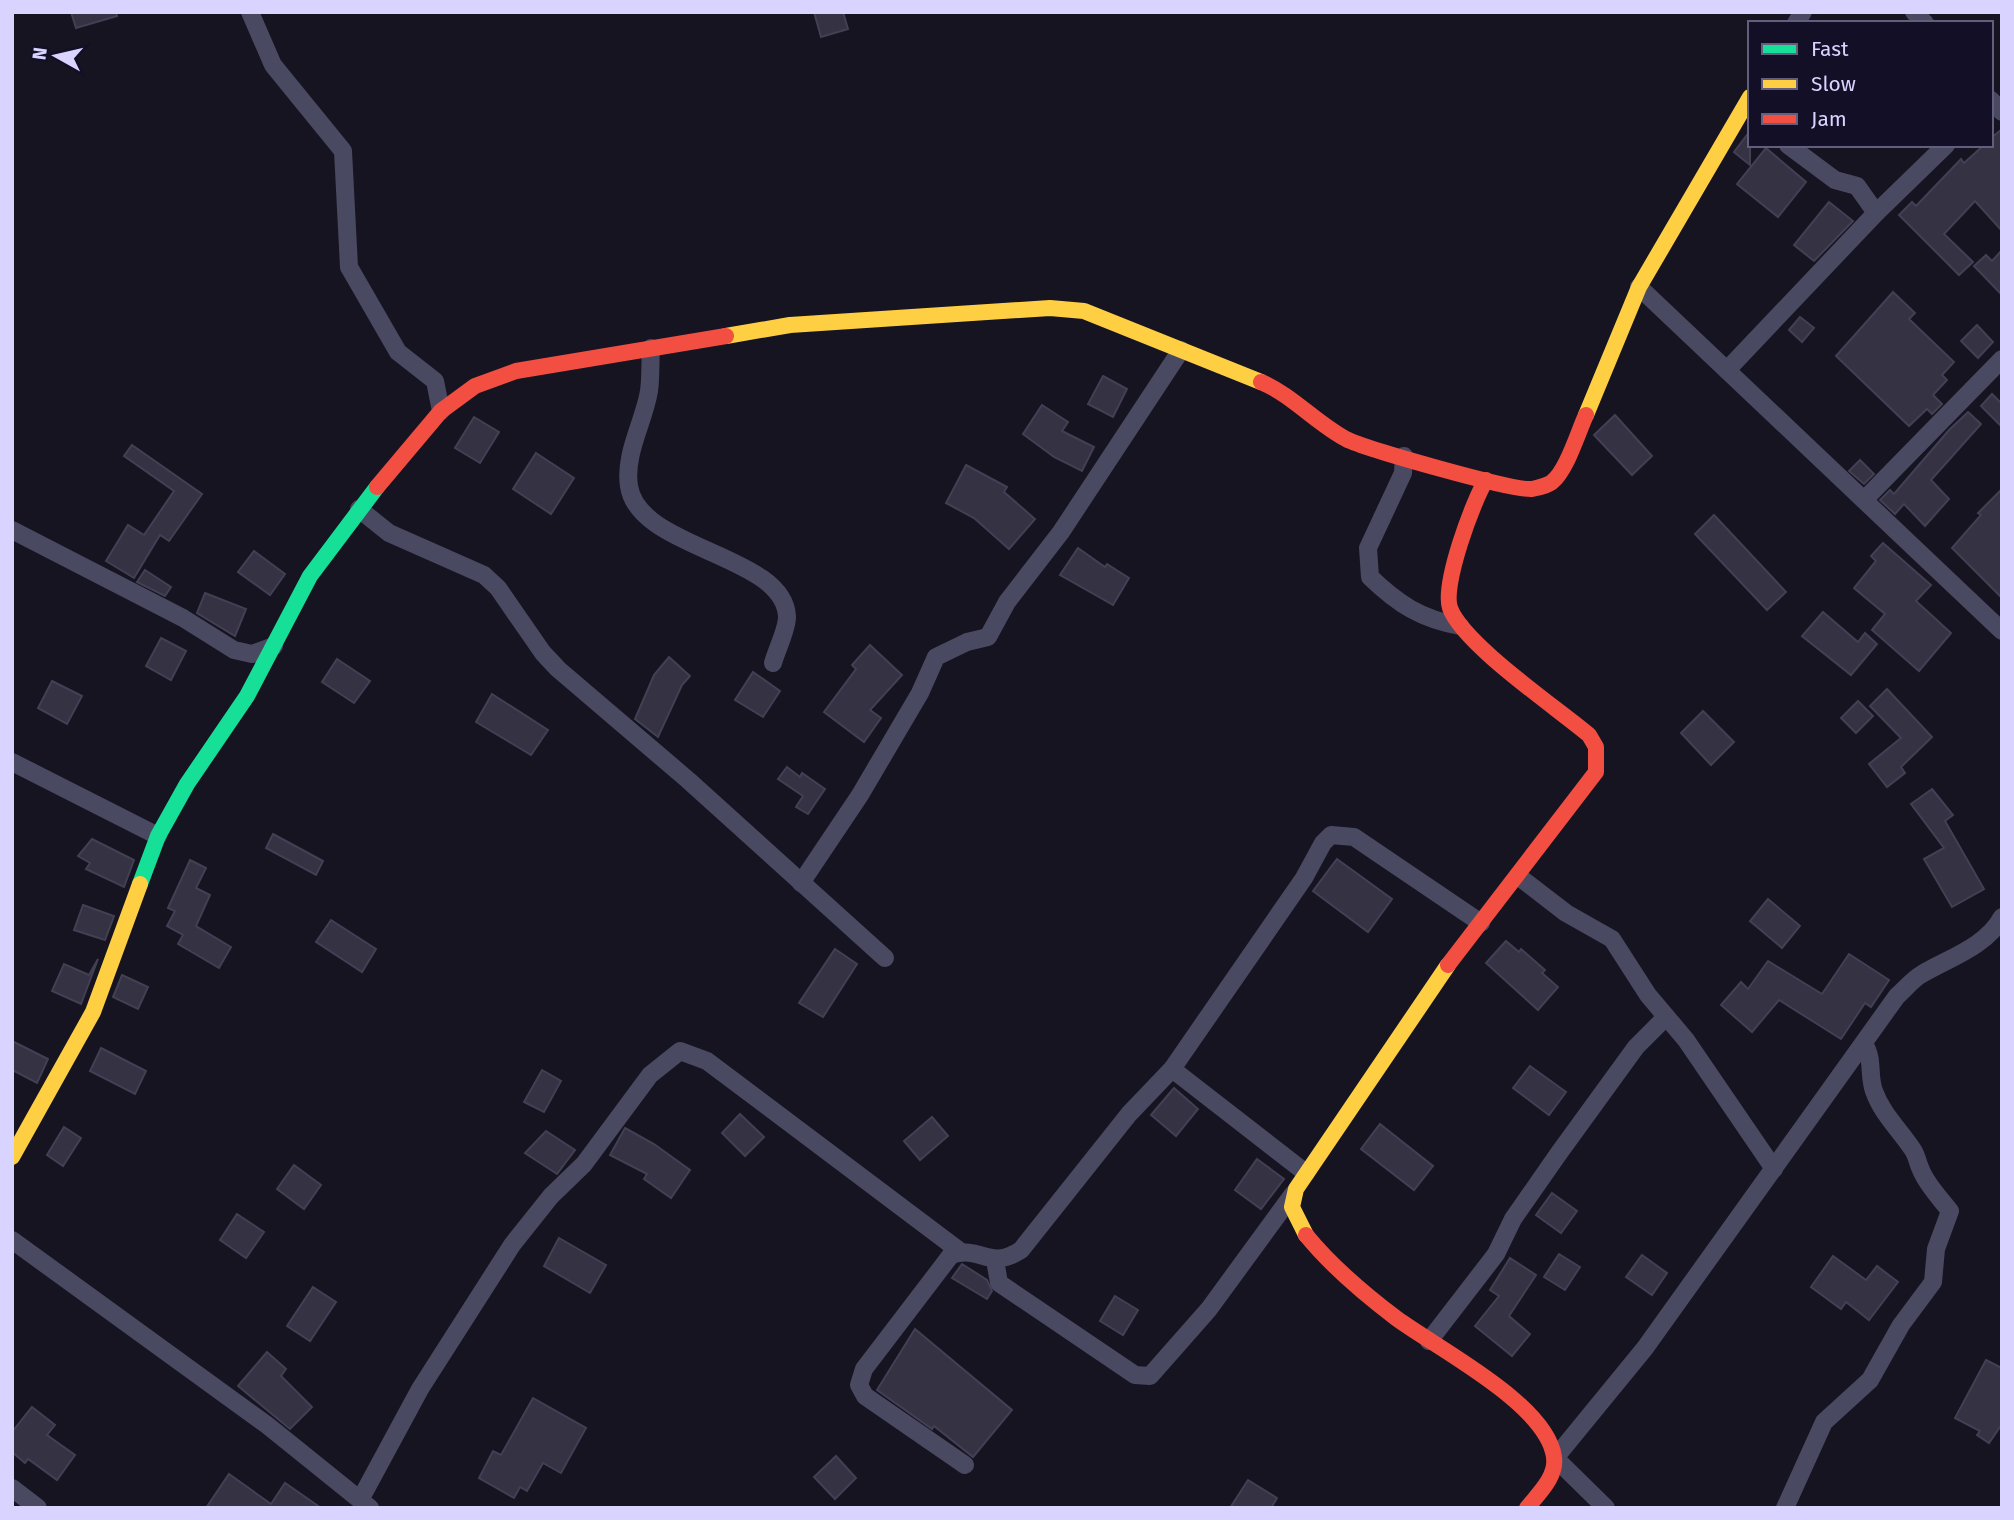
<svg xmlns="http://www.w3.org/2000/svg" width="2014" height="1520" font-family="'Fira Sans',sans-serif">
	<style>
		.building { fill: #343243; stroke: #433f54; stroke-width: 2 }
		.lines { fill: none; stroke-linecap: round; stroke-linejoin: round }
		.street { stroke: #4a4962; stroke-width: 18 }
		.fast { stroke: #16e098; stroke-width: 16 }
		.slow { stroke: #ffcf43; stroke-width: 16 }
		.jam { stroke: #f24e42; stroke-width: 16 }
	</style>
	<rect width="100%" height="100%" fill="#161421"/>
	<!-- building -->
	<g class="building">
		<path d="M 71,12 L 116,12 L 117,16 L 76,28 Z"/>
		<path d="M 814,12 L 843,12 L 848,29 L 821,37 Z"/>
		<path d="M 2002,129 L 2002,231 L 1975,201 L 1944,234 L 1973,262 L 1959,275 L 1899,215 L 1912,202 L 1916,206 L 1961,159 L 1964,163 L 1984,145 L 1991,145 L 1991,138 Z"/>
		<path d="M 1750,131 L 1750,165 L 1734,152 Z"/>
		<path d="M 1766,148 L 1806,182 L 1778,217 L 1737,184 Z"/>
		<path d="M 1829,202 L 1853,221 L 1814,261 L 1794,245 Z"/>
		<path d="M 2002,250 L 2002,295 L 1974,266 L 1986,255 L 1992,261 Z"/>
		<path d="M 1893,292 L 1915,313 L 1909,319 L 1954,362 L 1942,375 L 1947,380 L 1933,395 L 1942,404 L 1932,414 L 1927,409 L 1909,426 L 1836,356 Z"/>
		<path d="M 1800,317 L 1814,328 L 1802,342 L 1789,330 Z"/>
		<path d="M 1977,325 L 1993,342 L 1978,358 L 1961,341 Z"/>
		<path d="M 1103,376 L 1127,389 L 1113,417 L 1088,404 Z"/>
		<path d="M 1992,394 L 2002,404 L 2002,427 L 1981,406 Z"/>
		<path d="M 1042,405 L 1068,422 L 1062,431 L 1094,447 L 1082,471 L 1054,457 L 1023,434 Z"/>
		<path d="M 1968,412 L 1981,424 L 1931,480 L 1949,499 L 1925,526 L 1904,504 L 1895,514 L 1880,500 L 1890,490 L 1894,494 L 1949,430 Z"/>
		<path d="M 1615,415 L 1652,456 L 1632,475 L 1594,435 Z"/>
		<path d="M 474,417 L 499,432 L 480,463 L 455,448 Z"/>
		<path d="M 132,445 L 202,494 L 169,541 L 160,535 L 134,578 L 106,561 L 128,525 L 144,535 L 174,491 L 124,456 Z"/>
		<path d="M 536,453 L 574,478 L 551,514 L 513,489 Z"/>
		<path d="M 1860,460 L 1874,474 L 1864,484 L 1849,471 Z"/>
		<path d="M 966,465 L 1007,487 L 1004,492 L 1035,519 L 1009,549 L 974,518 L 946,503 Z"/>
		<path d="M 2002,489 L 2002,598 L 1952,548 L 1981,515 L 1978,513 Z"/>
		<path d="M 1714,515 L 1786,592 L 1767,610 L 1695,534 Z"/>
		<path d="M 1883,543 L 1931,585 L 1916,601 L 1951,633 L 1919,671 L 1872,630 L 1885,614 L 1854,588 L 1876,561 L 1871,556 Z"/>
		<path d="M 1078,548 L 1105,567 L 1107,564 L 1129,578 L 1113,605 L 1060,575 Z"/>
		<path d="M 254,551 L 285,574 L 270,595 L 238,572 Z"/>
		<path d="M 145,570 L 171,587 L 165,596 L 137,582 Z"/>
		<path d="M 205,593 L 246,609 L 235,636 L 197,613 Z"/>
		<path d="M 1823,612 L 1858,642 L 1865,633 L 1877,644 L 1851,675 L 1802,636 Z"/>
		<path d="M 161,638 L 186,651 L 171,680 L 146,666 Z"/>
		<path d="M 870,645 L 902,675 L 870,710 L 881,718 L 864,742 L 824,712 L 856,669 L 852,665 Z"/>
		<path d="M 669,657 L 690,676 L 682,685 L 658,737 L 635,719 L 654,675 Z"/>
		<path d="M 337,659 L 370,681 L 354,703 L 322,682 Z"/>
		<path d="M 753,672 L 780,691 L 763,717 L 735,700 Z"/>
		<path d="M 52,681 L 82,696 L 67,724 L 38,708 Z"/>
		<path d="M 1887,689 L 1932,737 L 1901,767 L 1905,773 L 1887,787 L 1869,764 L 1901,738 L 1870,706 Z"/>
		<path d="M 492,694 L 548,730 L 531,755 L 476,722 Z"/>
		<path d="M 1858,701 L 1873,716 L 1856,733 L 1841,718 Z"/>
		<path d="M 1703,711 L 1734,742 L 1711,765 L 1681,733 Z"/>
		<path d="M 787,767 L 800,777 L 802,773 L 825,789 L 808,814 L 796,807 L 803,796 L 778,779 Z"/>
		<path d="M 1932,789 L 1953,815 L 1945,821 L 1984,889 L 1952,907 L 1924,859 L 1944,848 L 1911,804 Z"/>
		<path d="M 273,834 L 323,861 L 316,875 L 266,848 Z"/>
		<path d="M 92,839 L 134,860 L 124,887 L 86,869 L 90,863 L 78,856 Z"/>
		<path d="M 1337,859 L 1392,899 L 1368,932 L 1313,891 Z"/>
		<path d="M 190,860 L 206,868 L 196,888 L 210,895 L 196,926 L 231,947 L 219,968 L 178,944 L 183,935 L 167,926 L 175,911 L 168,908 Z"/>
		<path d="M 1768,899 L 1800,926 L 1782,948 L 1750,921 Z"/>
		<path d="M 83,905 L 114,916 L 105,940 L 74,930 Z"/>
		<path d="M 331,920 L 376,949 L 362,972 L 316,942 Z"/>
		<path d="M 1506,941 L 1519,952 L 1521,949 L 1545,970 L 1542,973 L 1558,987 L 1538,1010 L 1486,963 Z"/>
		<path d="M 835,949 L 857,964 L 823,1017 L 799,1003 Z"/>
		<path d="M 1849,954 L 1889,980 L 1871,1007 L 1865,1003 L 1841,1039 L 1779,1000 L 1752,1032 L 1721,1005 L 1741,982 L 1748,989 L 1768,961 L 1822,994 Z"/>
		<path d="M 98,959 L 81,1004 L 52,991 L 64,964 L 89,975 Z"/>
		<path d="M 122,975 L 148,987 L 138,1009 L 113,997 Z"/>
		<path d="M 12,1041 L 48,1059 L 37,1083 L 12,1070 Z"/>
		<path d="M 101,1048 L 146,1071 L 135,1094 L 90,1071 Z"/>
		<path d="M 1530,1066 L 1566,1092 L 1549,1115 L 1513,1088 Z"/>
		<path d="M 542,1070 L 561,1081 L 544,1112 L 524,1102 Z"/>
		<path d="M 1174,1088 L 1198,1109 L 1176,1136 L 1151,1115 Z"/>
		<path d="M 740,1114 L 764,1137 L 745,1156 L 722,1133 Z"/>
		<path d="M 932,1117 L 948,1136 L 920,1160 L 904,1141 Z"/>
		<path d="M 1380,1124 L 1433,1166 L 1414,1190 L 1361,1149 Z"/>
		<path d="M 64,1127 L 81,1138 L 63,1166 L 47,1155 Z"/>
		<path d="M 625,1128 L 654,1144 L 690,1170 L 671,1198 L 644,1179 L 647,1174 L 610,1155 Z"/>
		<path d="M 546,1131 L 575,1150 L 557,1174 L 525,1153 Z"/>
		<path d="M 1257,1159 L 1284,1179 L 1261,1209 L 1235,1190 Z"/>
		<path d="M 294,1165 L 321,1185 L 304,1209 L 277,1189 Z"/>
		<path d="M 1552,1193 L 1577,1211 L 1561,1233 L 1536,1215 Z"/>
		<path d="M 237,1214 L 264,1232 L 246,1258 L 220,1240 Z"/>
		<path d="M 559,1238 L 606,1265 L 590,1293 L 544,1266 Z"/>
		<path d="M 1559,1254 L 1580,1267 L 1565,1290 L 1544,1277 Z"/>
		<path d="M 1642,1255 L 1667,1273 L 1652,1295 L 1626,1277 Z"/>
		<path d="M 1833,1256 L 1866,1280 L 1877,1266 L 1898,1282 L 1869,1320 L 1846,1302 L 1841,1309 L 1811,1287 Z"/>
		<path d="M 1510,1258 L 1536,1275 L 1509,1316 L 1530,1334 L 1512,1356 L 1475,1326 L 1499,1296 L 1490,1290 Z"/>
		<path d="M 962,1264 L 987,1280 L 992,1291 L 987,1299 L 952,1278 Z"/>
		<path d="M 313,1287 L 336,1302 L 310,1341 L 287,1326 Z"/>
		<path d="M 1115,1296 L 1138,1310 L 1123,1335 L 1100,1321 Z"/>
		<path d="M 915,1329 L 1012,1410 L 973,1457 L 934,1426 L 932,1429 L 877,1390 Z"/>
		<path d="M 267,1352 L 286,1369 L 281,1376 L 312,1407 L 290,1429 L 238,1386 Z"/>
		<path d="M 1986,1360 L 2002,1368 L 2002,1424 L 1989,1443 L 1977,1435 L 1980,1431 L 1955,1418 Z"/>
		<path d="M 533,1398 L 586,1428 L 561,1473 L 543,1463 L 527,1491 L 520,1487 L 514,1498 L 479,1478 L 493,1451 L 501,1455 Z"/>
		<path d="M 32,1407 L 55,1425 L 47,1435 L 75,1455 L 57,1480 L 28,1459 L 25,1463 L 12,1452 L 12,1432 Z"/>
		<path d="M 836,1456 L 856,1478 L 835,1499 L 814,1477 Z"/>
		<path d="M 229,1474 L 271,1504 L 285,1483 L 321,1508 L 206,1508 Z"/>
		<path d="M 1248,1480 L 1277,1498 L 1271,1508 L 1230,1508 Z"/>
	</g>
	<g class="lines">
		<!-- street -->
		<g class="street">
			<path d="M 250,12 L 273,65 L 343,151 L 349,267 L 398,352 L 435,381 L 441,411"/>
			<path d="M 1914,12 L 1925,23"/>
			<path d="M 1796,23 L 1803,12"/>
			<path d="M 1991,100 L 2002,112"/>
			<path d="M 1788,145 L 1835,180 L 1857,186 L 1876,213"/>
			<path d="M 1639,287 L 2002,631"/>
			<path d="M 651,348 C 650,362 651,377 649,391 C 644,422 624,454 629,486 C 638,550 785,554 787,617 C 787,630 776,651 773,663"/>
			<path d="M 1727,370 L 1876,213 L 1946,145"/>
			<path d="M 1404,456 L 1403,473 L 1368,548 L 1370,577 C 1398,604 1421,619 1460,626"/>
			<path d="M 1864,500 L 2002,359"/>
			<path d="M 359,509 L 389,533 L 484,575 L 498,588 L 543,653 L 558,669 L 688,780 L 885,958"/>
			<path d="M 12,530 L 183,618 L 234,650 L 252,654 L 274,646"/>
			<path d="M 12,762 L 158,836"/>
			<path d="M 1518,876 L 1566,913 L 1612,939 L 1648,995 L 1686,1040 L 1774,1169"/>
			<path d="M 801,883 L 860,795 L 920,693 L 936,657 L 967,642 L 988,637 L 1007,602 L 1061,532 L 1181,350"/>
			<path d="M 1172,1069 L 1304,878 L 1323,843 L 1331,835 L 1354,837 L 1481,923"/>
			<path d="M 12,1240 L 267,1425 L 370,1508"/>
			<path d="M 995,1260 L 999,1283 L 1135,1375 L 1150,1376 L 1209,1309 L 1293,1194"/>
			<path d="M 1429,1341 L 1496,1254 L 1513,1219 L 1559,1153 L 1636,1047 L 1666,1017"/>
			<path d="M 965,1465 L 865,1396 L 859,1385 L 864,1369 L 951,1255 C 982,1245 988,1271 1021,1250 L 1129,1114 L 1172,1069 L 1306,1173"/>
			<path d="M 12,1488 L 38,1508"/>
			<path d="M 360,1500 L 420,1389 L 512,1245 L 551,1196 L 584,1164 L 650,1075 L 680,1051 L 707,1061 L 961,1252"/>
			<path d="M 1606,1508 L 1555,1458 L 1645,1348 L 1897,996 C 1905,989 1913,979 1922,974 C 1949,958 1987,946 2002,917"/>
			<path d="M 1785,1508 L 1824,1422 L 1870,1380 L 1901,1325 L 1933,1282 L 1936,1249 L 1950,1211 C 1940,1198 1927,1185 1921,1170 C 1918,1164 1917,1156 1913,1150 C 1900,1130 1882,1114 1874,1091 C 1868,1075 1874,1059 1864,1044"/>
		</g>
		<!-- fast -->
		<path class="fast" d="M 140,884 L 158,836 L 187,784 L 247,696 L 310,576 L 377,487"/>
		<!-- slow -->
		<g class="slow">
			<path d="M 726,336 L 790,325 L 1050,308 L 1084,311 L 1261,382"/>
			<path d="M 1586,415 L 1639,287 L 1750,97"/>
			<path d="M 12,1157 L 93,1012 L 140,884"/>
			<path d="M 1306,1235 L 1292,1207 L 1296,1189 L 1448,965"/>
		</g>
		<!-- jam -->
		<g class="jam">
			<path d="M 1261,382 C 1292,395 1316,423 1346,439 C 1366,449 1513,491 1532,489 C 1537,488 1549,485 1552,482 C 1567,470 1578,432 1586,415"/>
			<path d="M 377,487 L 441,411 L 475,386 L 516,371 L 726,336"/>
			<path d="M 1448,965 L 1596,772 L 1596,747 L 1589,735 C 1557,708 1463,644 1450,608 C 1442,585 1473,501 1486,480"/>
			<path d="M 1306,1235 C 1332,1267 1363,1293 1396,1318 C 1438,1349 1547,1404 1554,1457 C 1557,1477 1538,1494 1527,1508"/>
		</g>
	</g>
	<!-- border -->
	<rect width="2014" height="1520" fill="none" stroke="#d9d4ff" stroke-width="28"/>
	<!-- legend -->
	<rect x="1748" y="21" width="245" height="126" fill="#130f26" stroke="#625e7d" stroke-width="2"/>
	<rect x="1762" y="44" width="35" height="10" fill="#16e098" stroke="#625e7d" stroke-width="2"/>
	<text x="1811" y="56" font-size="21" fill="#d9d4ff">Fast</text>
	<rect x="1762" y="79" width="35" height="10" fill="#ffcf43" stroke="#625e7d" stroke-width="2"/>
	<text x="1811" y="91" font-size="21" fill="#d9d4ff">Slow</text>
	<rect x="1762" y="114" width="35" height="10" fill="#f24e42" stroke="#625e7d" stroke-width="2"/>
	<text x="1811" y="126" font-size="21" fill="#d9d4ff">Jam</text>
	<!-- north arrow -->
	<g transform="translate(56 56) rotate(278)" stroke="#130f26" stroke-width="5" paint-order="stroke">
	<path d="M0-5L12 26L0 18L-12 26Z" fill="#d9d4ff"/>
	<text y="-10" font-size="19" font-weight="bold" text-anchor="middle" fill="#d9d4ff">N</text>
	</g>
</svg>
